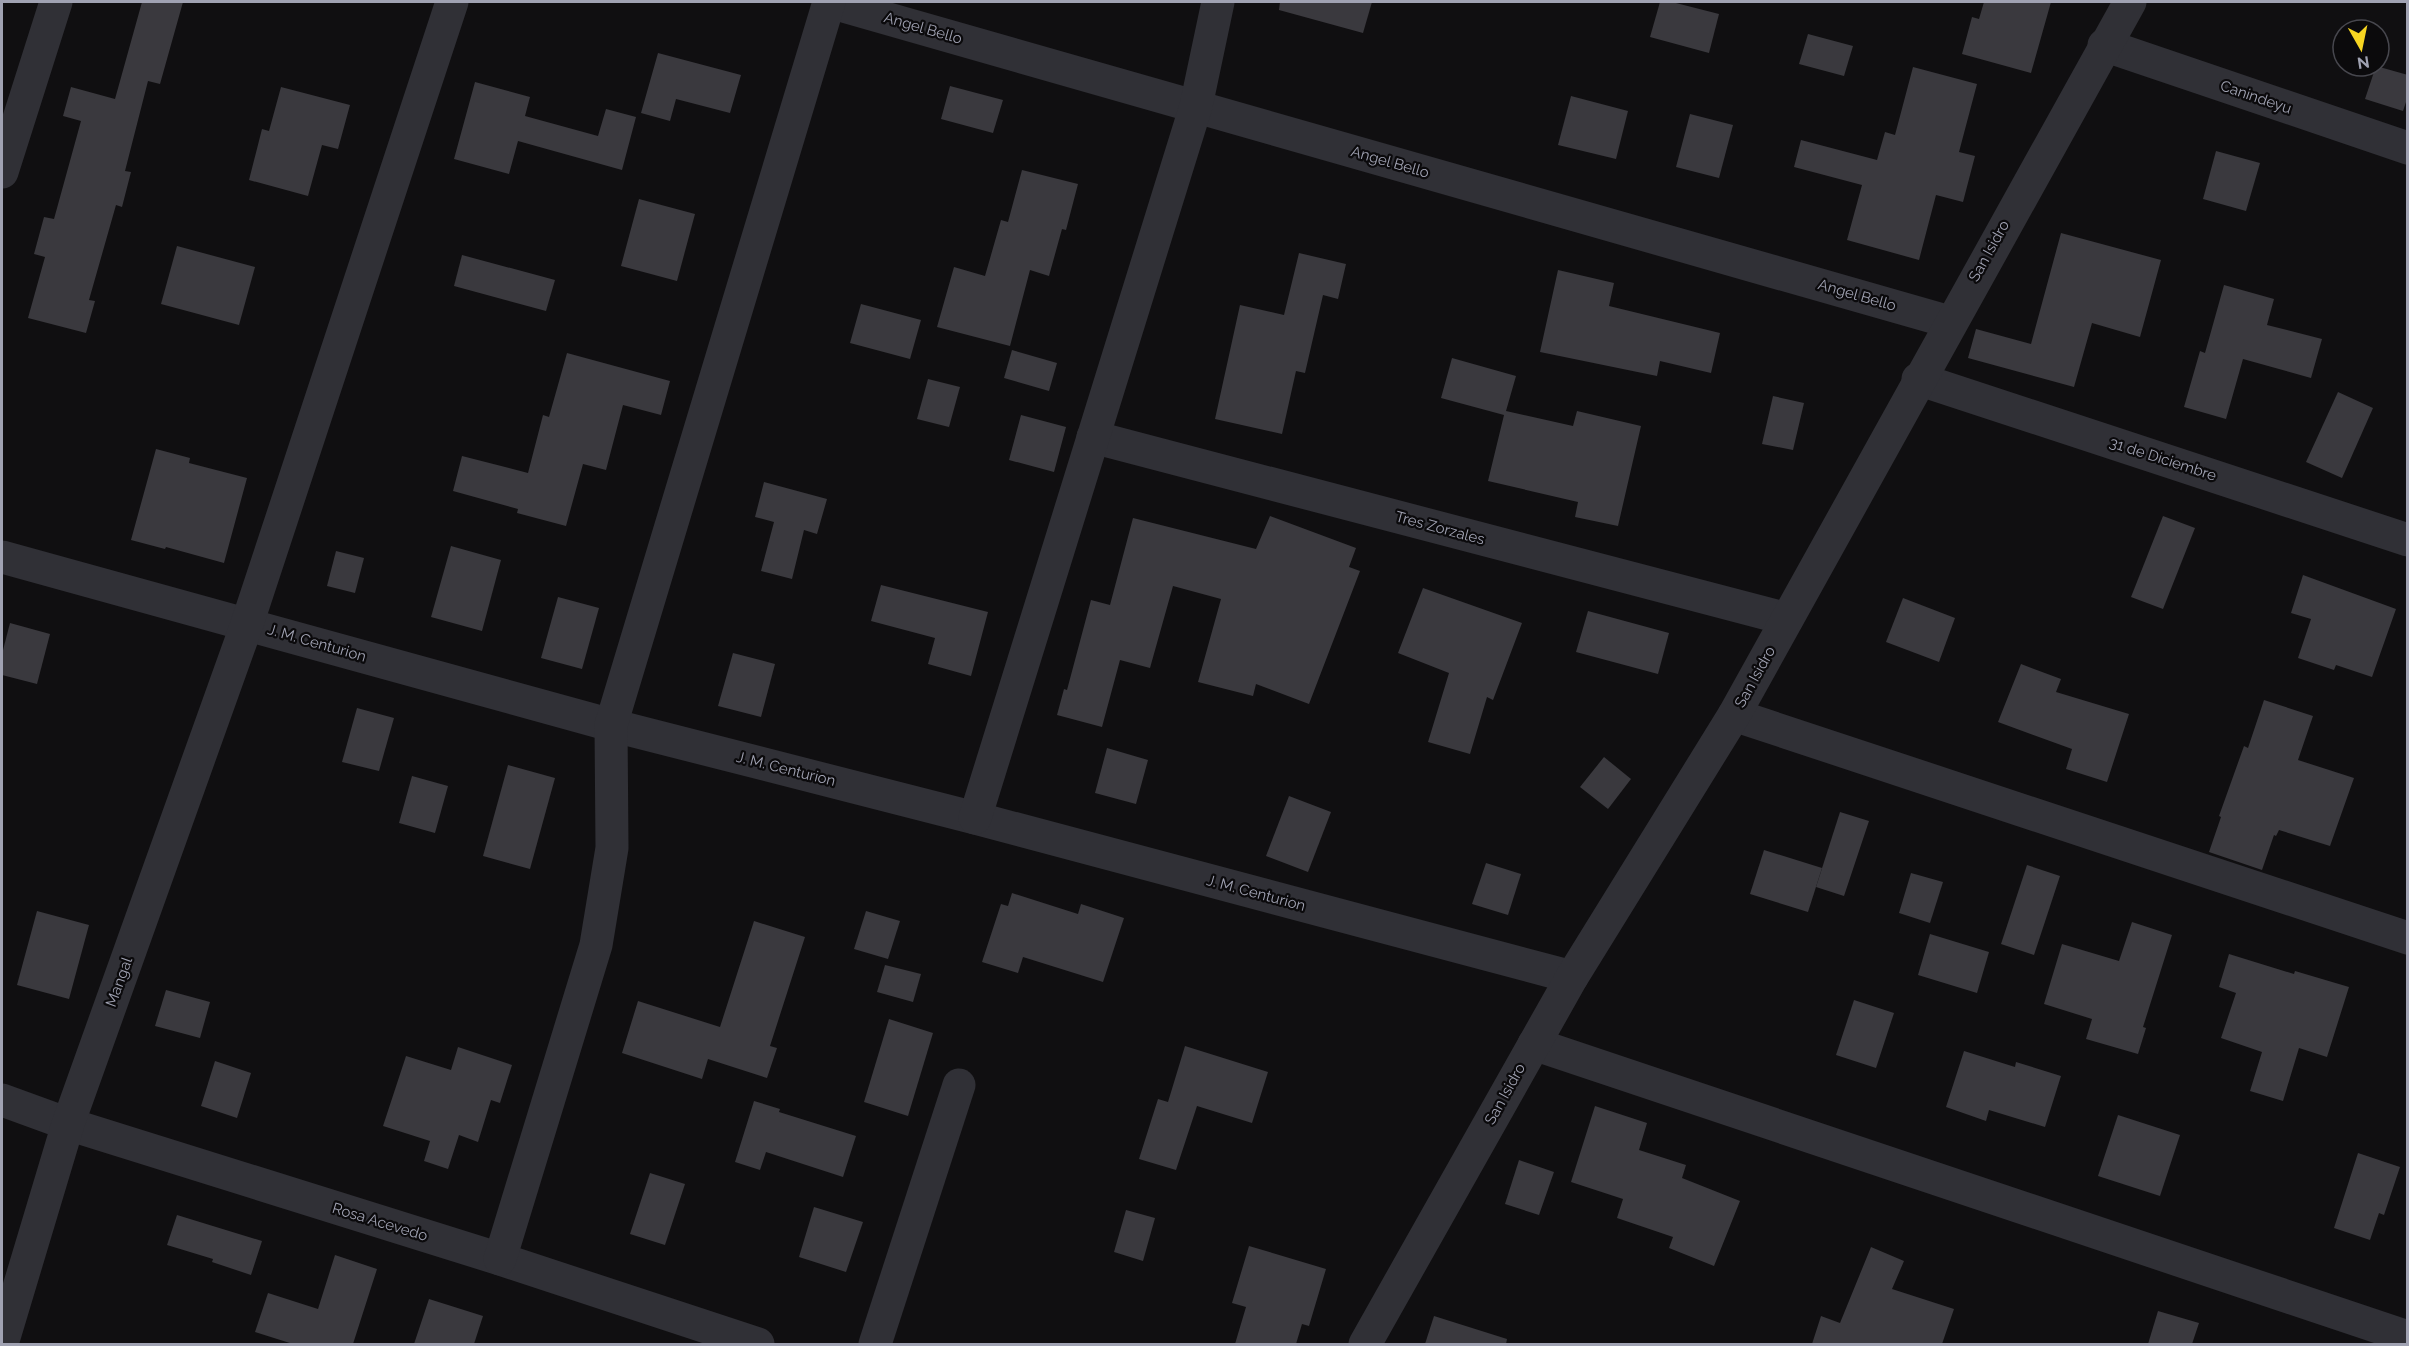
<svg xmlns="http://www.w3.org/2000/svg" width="2409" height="1346" font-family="Raleway,sans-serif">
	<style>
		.building { fill: #3a393e }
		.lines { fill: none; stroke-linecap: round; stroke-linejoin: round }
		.minor { stroke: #303036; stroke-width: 33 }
		.labels { text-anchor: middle; stroke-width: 4.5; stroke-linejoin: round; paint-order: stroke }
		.street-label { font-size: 15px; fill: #a0a2b2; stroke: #0b0a0c }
	</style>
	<rect width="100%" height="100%" fill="#100f11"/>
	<!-- building -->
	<g class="building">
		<path d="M 142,2 L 183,2 L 160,84 L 148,81 L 125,171 L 131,172 L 122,207 L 116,205 L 89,300 L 95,301 L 86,333 L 28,318 L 45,257 L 34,254 L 44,217 L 54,219 L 81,121 L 63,116 L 71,87 L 115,99 Z"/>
		<path d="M 1280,2 L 1372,2 L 1363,33 L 1279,10 Z"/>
		<path d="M 1660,2 L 1672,2 L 1719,14 L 1709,53 L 1650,37 Z"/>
		<path d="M 1984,2 L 2051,2 L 2031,73 L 1962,54 L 1972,17 L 1979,19 Z"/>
		<path d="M 1808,34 L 1853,46 L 1844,76 L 1799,64 Z"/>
		<path d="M 658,53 L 741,75 L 730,113 L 676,99 L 670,121 L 641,113 Z"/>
		<path d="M 2376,66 L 2408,75 L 2408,96 L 2403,111 L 2365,99 Z"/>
		<path d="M 1913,67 L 1977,84 L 1959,152 L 1975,156 L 1963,202 L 1936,195 L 1919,260 L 1847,240 L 1862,185 L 1794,167 L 1801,140 L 1877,160 L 1885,132 L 1895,135 Z"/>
		<path d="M 475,82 L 530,97 L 525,116 L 598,136 L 606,109 L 636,117 L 622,170 L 518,141 L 509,174 L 454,159 Z"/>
		<path d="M 950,86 L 1003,100 L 993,133 L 941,119 Z"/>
		<path d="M 281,87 L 350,105 L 338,149 L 322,145 L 308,196 L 249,180 L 262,129 L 269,131 Z"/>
		<path d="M 1571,96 L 1628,111 L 1616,159 L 1558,145 Z"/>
		<path d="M 1690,114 L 1733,125 L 1719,178 L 1676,167 Z"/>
		<path d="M 2216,151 L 2260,163 L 2246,211 L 2203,199 Z"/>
		<path d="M 1022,170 L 1078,184 L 1066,230 L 1062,229 L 1049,276 L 1030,270 L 1010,346 L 937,327 L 954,267 L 985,276 L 1001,220 L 1008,222 Z"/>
		<path d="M 639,199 L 695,214 L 677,281 L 621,266 Z"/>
		<path d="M 2061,233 L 2161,260 L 2140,337 L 2092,323 L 2074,387 L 1968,358 L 1976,329 L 2031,344 Z"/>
		<path d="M 177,246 L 255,267 L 239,325 L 161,304 Z"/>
		<path d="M 1299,253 L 1346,264 L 1338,299 L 1323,295 L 1305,373 L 1296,371 L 1282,434 L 1215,419 L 1240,305 L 1284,315 Z"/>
		<path d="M 462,255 L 555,280 L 546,311 L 454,286 Z"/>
		<path d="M 1558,270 L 1614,283 L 1609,306 L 1720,333 L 1711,373 L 1660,361 L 1657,376 L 1540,352 Z"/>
		<path d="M 2224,285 L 2274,299 L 2267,325 L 2322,339 L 2311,378 L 2243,359 L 2226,419 L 2184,407 L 2200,351 L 2205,353 Z"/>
		<path d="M 861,304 L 921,320 L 910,359 L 850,343 Z"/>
		<path d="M 1012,350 L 1057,363 L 1049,391 L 1004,378 Z"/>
		<path d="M 567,353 L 670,381 L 661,415 L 623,405 L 606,470 L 583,464 L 566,526 L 517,513 L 518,509 L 453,491 L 462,456 L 528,473 L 543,415 L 549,417 Z"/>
		<path d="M 1452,358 L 1516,376 L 1506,411 L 1573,426 L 1577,411 L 1641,426 L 1618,526 L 1575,517 L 1578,502 L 1488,481 L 1504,415 L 1441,398 Z"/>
		<path d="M 928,379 L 960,387 L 949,427 L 917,419 Z"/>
		<path d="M 2338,392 L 2373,408 L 2342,478 L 2306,462 Z"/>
		<path d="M 1773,396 L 1804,403 L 1793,450 L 1762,444 Z"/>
		<path d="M 1021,415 L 1066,427 L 1054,472 L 1009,460 Z"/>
		<path d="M 156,449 L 190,458 L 189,463 L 247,478 L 224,563 L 166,547 L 165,549 L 131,540 Z"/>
		<path d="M 764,482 L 827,499 L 817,534 L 804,530 L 792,579 L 761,571 L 774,522 L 755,517 Z"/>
		<path d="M 1270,516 L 1356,548 L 1349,567 L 1360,571 L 1309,704 L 1256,684 L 1253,696 L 1198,682 L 1221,599 L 1173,586 L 1150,668 L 1120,660 L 1102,727 L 1057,715 L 1064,689 L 1067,690 L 1091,600 L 1110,605 L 1133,518 L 1256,549 Z"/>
		<path d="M 2163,516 L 2195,528 L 2163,609 L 2131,597 Z"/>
		<path d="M 451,546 L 501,560 L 482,631 L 431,617 Z"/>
		<path d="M 336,551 L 364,558 L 355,593 L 327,586 Z"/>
		<path d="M 2303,575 L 2396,609 L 2372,677 L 2336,665 L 2334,670 L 2298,658 L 2311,619 L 2291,613 Z"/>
		<path d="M 881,585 L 988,612 L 971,676 L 928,664 L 935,638 L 871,621 Z"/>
		<path d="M 1423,588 L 1522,623 L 1493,700 L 1487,697 L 1470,754 L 1428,742 L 1449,673 L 1398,653 Z"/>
		<path d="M 558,597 L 599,608 L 582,669 L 541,658 Z"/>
		<path d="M 1903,598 L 1955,618 L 1939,662 L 1886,642 Z"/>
		<path d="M 1588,611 L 1669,633 L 1658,674 L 1576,652 Z"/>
		<path d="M 10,623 L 50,634 L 37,684 L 2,675 L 2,654 Z"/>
		<path d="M 733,653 L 775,664 L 761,717 L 718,706 Z"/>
		<path d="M 2021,664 L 2061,679 L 2056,692 L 2129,714 L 2107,782 L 2066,769 L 2072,749 L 1998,722 Z"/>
		<path d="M 2264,700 L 2313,716 L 2298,760 L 2354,778 L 2330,846 L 2279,830 L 2276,836 L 2274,835 L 2262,870 L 2209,852 L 2221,817 L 2219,816 L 2244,746 L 2248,748 Z"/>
		<path d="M 357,708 L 394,718 L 379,771 L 342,762 Z"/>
		<path d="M 1107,748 L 1148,760 L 1136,804 L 1095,793 Z"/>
		<path d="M 1604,757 L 1631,779 L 1608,809 L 1580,787 Z"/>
		<path d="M 508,765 L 555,778 L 530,869 L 483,856 Z"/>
		<path d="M 412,776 L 448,786 L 435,833 L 399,823 Z"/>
		<path d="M 1289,796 L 1331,812 L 1308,872 L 1266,856 Z"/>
		<path d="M 1840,812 L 1869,821 L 1844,896 L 1816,887 Z"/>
		<path d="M 1764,850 L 1822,868 L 1808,912 L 1750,894 Z"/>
		<path d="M 1486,863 L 1521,874 L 1508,915 L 1472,904 Z"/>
		<path d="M 2027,865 L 2060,876 L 2034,955 L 2001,944 Z"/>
		<path d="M 1911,873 L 1943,882 L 1930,923 L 1899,913 Z"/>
		<path d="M 1012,893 L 1078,914 L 1081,904 L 1124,918 L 1103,982 L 1023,957 L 1018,973 L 982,962 L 1001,904 L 1008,906 Z"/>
		<path d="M 37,911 L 89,925 L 69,999 L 17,985 Z"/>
		<path d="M 866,911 L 900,921 L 888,959 L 854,949 Z"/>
		<path d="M 754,921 L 805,937 L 770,1046 L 777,1048 L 767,1078 L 708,1059 L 702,1079 L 622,1053 L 638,1001 L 720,1027 Z"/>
		<path d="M 2132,922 L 2172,935 L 2143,1027 L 2146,1028 L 2138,1054 L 2086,1039 L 2092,1019 L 2044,1004 L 2062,944 L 2119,961 Z"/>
		<path d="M 1930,934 L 1989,952 L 1977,993 L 1918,975 Z"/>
		<path d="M 2229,954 L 2294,974 L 2295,971 L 2349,987 L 2327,1057 L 2299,1048 L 2283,1101 L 2250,1091 L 2262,1052 L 2221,1038 L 2236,993 L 2219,987 Z"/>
		<path d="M 885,965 L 921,974 L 913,1002 L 877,992 Z"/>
		<path d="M 166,990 L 210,1002 L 200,1038 L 155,1026 Z"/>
		<path d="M 1854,1000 L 1894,1013 L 1876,1068 L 1836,1055 Z"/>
		<path d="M 889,1019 L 933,1033 L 908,1116 L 864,1102 Z"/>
		<path d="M 1185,1046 L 1268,1072 L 1252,1123 L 1197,1106 L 1176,1170 L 1139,1159 L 1158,1099 L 1168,1102 Z"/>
		<path d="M 458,1047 L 512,1065 L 500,1103 L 491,1100 L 478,1142 L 459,1135 L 448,1169 L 424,1161 L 430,1141 L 383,1126 L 406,1056 L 451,1070 Z"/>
		<path d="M 1964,1051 L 2015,1067 L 2016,1062 L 2061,1076 L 2045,1127 L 1989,1110 L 1986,1121 L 1946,1107 Z"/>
		<path d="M 215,1061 L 251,1073 L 237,1118 L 201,1106 Z"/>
		<path d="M 754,1101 L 780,1109 L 779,1112 L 856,1136 L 843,1177 L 766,1152 L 760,1170 L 735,1162 Z"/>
		<path d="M 1595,1106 L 1647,1123 L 1639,1150 L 1686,1165 L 1682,1178 L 1740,1201 L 1714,1266 L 1669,1248 L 1673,1237 L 1617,1218 L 1623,1199 L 1571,1182 Z"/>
		<path d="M 2118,1115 L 2180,1135 L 2160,1196 L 2098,1176 Z"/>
		<path d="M 2358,1153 L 2400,1167 L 2384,1215 L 2379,1213 L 2370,1240 L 2334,1228 Z"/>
		<path d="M 1519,1160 L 1554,1172 L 1539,1215 L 1505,1204 Z"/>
		<path d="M 650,1173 L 685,1184 L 665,1245 L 630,1234 Z"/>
		<path d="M 814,1207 L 863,1222 L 846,1272 L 799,1257 Z"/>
		<path d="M 1126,1210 L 1155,1218 L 1143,1261 L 1114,1252 Z"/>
		<path d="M 177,1215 L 262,1241 L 251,1275 L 212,1262 L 213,1259 L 167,1245 Z"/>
		<path d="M 1249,1246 L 1326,1269 L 1309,1326 L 1302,1324 L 1296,1344 L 1235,1344 L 1246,1307 L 1232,1303 Z"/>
		<path d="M 1871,1247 L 1904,1261 L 1892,1289 L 1954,1309 L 1942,1344 L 1812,1344 L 1821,1316 L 1840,1323 Z"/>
		<path d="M 335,1255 L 377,1269 L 353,1344 L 293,1344 L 255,1332 L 268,1293 L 318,1309 Z"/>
		<path d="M 429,1299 L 483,1316 L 474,1344 L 414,1344 Z"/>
		<path d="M 2158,1311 L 2199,1323 L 2192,1344 L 2148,1344 Z"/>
		<path d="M 1434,1316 L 1507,1339 L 1506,1344 L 1425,1344 Z"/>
	</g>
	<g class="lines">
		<!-- minor -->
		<g class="minor">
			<path d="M 829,2 L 1950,322"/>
			<path d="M 2104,45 L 2408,148"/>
			<path d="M 2,172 L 56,2"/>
			<path d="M 1918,379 L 2408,540"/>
			<path d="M 1093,437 L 1787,619"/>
			<path d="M 2,557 L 611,725 L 975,818 L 1572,977"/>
			<path d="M 1734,715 L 2408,938"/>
			<path d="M 975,818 L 1196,106 L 1218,2"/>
			<path d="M 1534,1044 L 2408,1337"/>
			<path d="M 2,1100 L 68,1124 L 500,1259 L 758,1344"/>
			<path d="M 500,1259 L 596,945 L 612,848 L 611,725 L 829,2"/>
			<path d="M 2,1344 L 68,1124 L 247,624 L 452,2"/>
			<path d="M 875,1344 L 959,1085"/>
			<path d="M 1365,1344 L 1572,977 L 1734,715 L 2130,2"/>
		</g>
	</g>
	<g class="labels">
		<!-- street labels -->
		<g class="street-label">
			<text transform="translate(923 28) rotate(16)" y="5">Angel Bello</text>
			<text transform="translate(2256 97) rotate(19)" y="5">Canindeyu</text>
			<text transform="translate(1390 162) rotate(16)" y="5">Angel Bello</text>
			<text transform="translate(1989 251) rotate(-61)" y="5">San Isidro</text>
			<text transform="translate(1857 295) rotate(16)" y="5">Angel Bello</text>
			<text transform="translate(2163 459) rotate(18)" y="5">31 de Diciembre</text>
			<text transform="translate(1440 528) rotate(15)" y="5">Tres Zorzales</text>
			<text transform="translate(317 643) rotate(16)" y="5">J. M. Centurion</text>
			<text transform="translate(1755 677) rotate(-61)" y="5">San Isidro</text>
			<text transform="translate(786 769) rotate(14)" y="5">J. M. Centurion</text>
			<text transform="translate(1256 893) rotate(15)" y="5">J. M. Centurion</text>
			<text transform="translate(119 982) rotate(-70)" y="5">Mangal</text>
			<text transform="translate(1505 1094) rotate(-61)" y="5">San Isidro</text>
			<text transform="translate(380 1222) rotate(17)" y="5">Rosa Acevedo</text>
		</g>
	</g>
	<!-- border -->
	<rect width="2409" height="1346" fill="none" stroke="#a0a2b2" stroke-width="6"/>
	<!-- north arrow -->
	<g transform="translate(2361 48) rotate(171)"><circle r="28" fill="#0b0a0c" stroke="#47474e" stroke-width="1.5"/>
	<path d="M0-4.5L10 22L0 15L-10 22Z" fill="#f7d521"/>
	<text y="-9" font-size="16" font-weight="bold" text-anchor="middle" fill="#a0a2b2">N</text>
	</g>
</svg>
